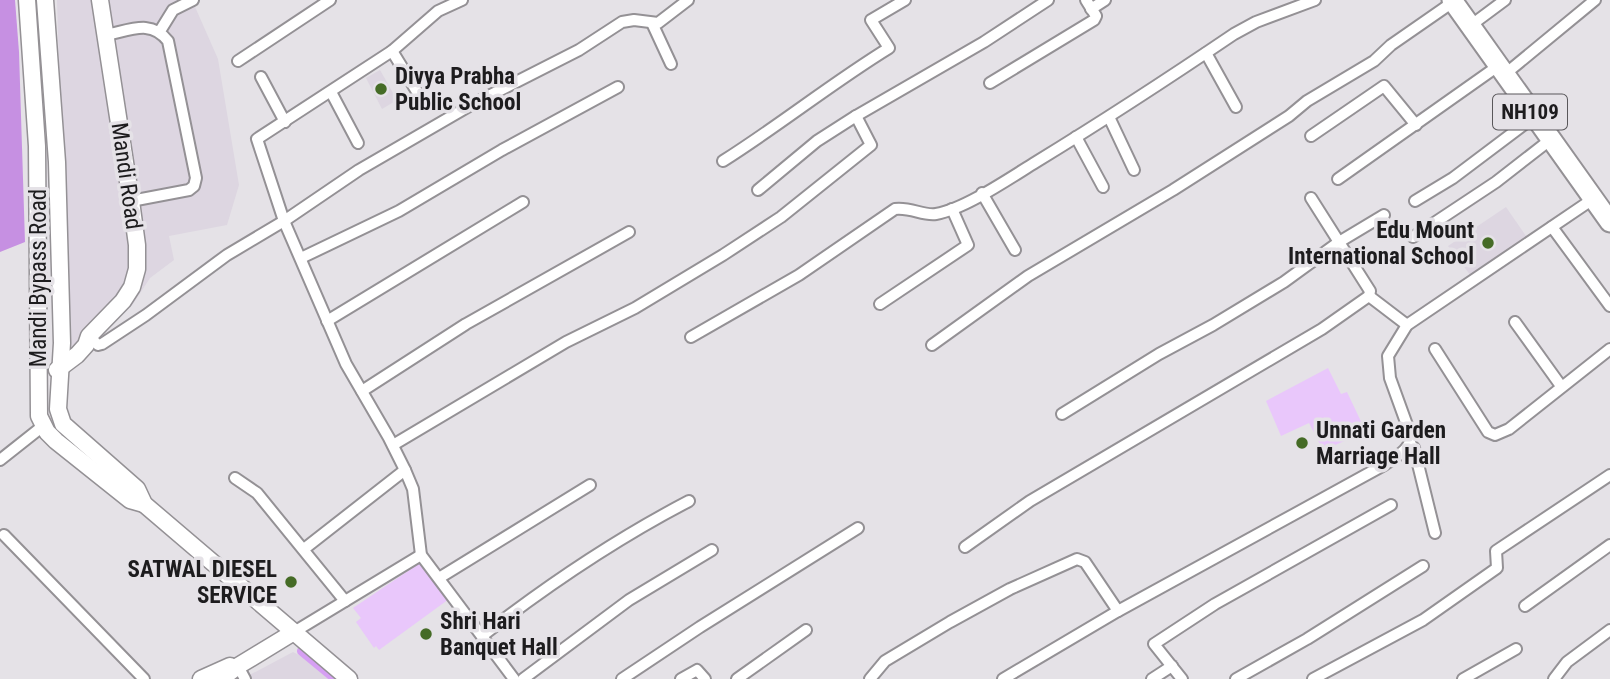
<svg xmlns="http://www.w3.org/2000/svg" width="1610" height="679" font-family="'Roboto Condensed',sans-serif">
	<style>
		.built { fill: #ddd6e1 }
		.green { fill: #e9c7fb }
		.forest { fill: #c690e2 }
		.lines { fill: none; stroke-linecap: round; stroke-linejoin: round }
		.canal { stroke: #d69ff3; stroke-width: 10 }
		.street-casing { stroke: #949195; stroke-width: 14 }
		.secondary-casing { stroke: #949195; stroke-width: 19 }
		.highway-casing { stroke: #949195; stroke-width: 23 }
		.street { stroke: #fff; stroke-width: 10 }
		.secondary { stroke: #fff; stroke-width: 16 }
		.highway { stroke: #fff; stroke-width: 19 }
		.poi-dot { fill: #456b26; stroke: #e5e2e7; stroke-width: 2.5 }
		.labels { text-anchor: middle; stroke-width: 7; stroke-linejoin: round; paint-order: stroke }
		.shield { fill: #e5e2e7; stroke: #59575a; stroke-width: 2 }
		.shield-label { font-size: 21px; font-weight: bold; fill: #1d1c1e }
		.poi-label { font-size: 23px; font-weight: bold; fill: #1d1c1e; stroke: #e5e2e7; text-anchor: start }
		.street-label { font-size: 23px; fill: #1d1c1e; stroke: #e5e2e7 }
	</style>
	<rect width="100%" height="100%" fill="#e5e2e7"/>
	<!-- built -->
	<g class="built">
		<path d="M 57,0 L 192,0 L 218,59 L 239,185 L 227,225 L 169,236 L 174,260 L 150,278 L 133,304 L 68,369 Z"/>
		<path d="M 380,70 L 397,100 L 382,109 L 366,78 Z"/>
		<path d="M 1506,207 L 1528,239 L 1471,276 L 1448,246 Z"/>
		<path d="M 293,652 L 301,656 L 328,679 L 242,679 Z"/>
	</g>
	<!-- green -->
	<g class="green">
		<path d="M 1328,368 L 1341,394 L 1347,392 L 1366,432 L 1323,450 L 1309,423 L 1281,436 L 1266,401 Z"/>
		<path d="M 420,563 L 449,599 L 379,650 L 376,646 L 374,648 L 356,622 L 361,618 L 353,608 Z"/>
	</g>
	<!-- forest -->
	<path class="forest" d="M 0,0 L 15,0 L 19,52 L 25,242 L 0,252 Z"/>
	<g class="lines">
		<!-- canal -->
		<path class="canal" d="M 302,651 L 336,679"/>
		<defs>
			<g id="street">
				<path d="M 462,0 L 438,11 L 392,51 L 257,139 L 284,221 L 346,364 L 389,438 L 405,470 L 413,489 L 421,555 L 514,679"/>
				<path d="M 1091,9 L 1105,0"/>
				<path d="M 652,23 L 671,64"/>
				<path d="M 1470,26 L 1505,0"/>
				<path d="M 160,31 L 173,10 L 193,0"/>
				<path d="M 106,35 C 131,30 151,19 168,41 L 196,178 L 194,186 L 189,190 L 131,201"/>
				<path d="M 392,51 L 421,98"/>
				<path d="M 1206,53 L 1236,107"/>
				<path d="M 238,61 L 330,0"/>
				<path d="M 1504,75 L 1595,0"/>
				<path d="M 261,77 L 285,122"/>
				<path d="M 990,83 L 1094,20 L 1096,16 L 1086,0"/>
				<path d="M 331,92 L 358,143"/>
				<path d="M 1109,117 L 1134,170"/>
				<path d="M 1311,136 L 1384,86 L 1416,125"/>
				<path d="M 1076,137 L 1103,187"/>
				<path d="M 723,161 C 780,125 832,83 889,48 L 871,20 L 905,0"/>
				<path d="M 1338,179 L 1498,66"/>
				<path d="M 758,190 L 817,141 L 856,116 L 984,42 L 1048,0"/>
				<path d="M 982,193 L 1015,250"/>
				<path d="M 1415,201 L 1453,178 L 1534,117"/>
				<path d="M 1552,227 L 1610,306"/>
				<path d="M 1413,237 L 1496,182 L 1550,140"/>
				<path d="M 301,258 L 399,211 L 502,150 L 618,87"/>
				<path d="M 1369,296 L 1407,325"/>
				<path d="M 880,304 L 968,245 L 952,209"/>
				<path d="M 327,321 L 523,202"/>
				<path d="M 1515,322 L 1561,386"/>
				<path d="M 89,336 L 98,345 L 102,344 L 146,315 L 227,255 L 284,221 L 359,170 L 471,105 L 579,50 L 622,22 L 634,20 L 658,23 L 688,0"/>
				<path d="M 691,337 L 799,275 L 895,209 C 911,207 923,216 936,214 C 965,209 1010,178 1036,162 C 1103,121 1169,78 1234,34 L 1256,22 L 1315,0"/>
				<path d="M 932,345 L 1028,276 L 1173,190 L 1289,116 L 1307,101 L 1374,61 L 1391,45 L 1453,2"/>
				<path d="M 1435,349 L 1488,432 L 1495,435 L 1509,429 L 1610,349"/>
				<path d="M 362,391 L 466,324 L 629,232"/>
				<path d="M 1062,414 L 1159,354 L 1213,325 L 1284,282 L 1339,242 L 1384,215"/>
				<path d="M 1410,444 L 1414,448 L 1435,533"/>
				<path d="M 393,445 L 566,342 L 635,308 L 723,255 L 781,217 L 871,145 L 856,116"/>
				<path d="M 0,460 L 43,426"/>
				<path d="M 235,478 L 257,493 L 345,601"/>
				<path d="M 4,535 L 144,679"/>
				<path d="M 965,547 L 1030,501 L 1322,329 L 1369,296 L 1370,291 L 1311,198"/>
				<path d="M 304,549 L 405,470"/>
				<path d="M 439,578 L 590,485"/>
				<path d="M 1525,606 L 1610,545"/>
				<path d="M 294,632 L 421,555"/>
				<path d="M 482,636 C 549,584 614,540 689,501"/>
				<path d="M 238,666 L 245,679"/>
				<path d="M 523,679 L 629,600 L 712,550"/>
				<path d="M 622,679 L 700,627 L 858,528"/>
				<path d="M 681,679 L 697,670 L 705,679"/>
				<path d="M 737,679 L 806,630"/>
				<path d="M 870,679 L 885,661 L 950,622 L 1010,589 L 1077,559 L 1085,562 L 1118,611 L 1384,465 C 1395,457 1410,451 1411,436 L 1390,378 L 1388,356 L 1407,325 L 1593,199"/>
				<path d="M 1003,679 L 1118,611"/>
				<path d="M 1152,679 L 1172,666"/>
				<path d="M 1182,679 L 1154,644 L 1215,604 L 1391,505"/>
				<path d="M 1236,679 L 1307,639 L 1423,566"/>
				<path d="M 1313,679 L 1423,620 L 1497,568 L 1496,551 L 1610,475"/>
				<path d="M 1463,679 L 1516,649"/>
				<path d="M 1554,679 L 1567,662 L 1610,630"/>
			</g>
			<g id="secondary">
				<path d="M 27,0 L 37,146 L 39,416 L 47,432 L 56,441 L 130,500 L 144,504"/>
				<path d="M 45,0 L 57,162 L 62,343 L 58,409 L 63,424 L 137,489 L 144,504 L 349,679"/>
				<path d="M 57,370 L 77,355 L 86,345 L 89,336 L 123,301 L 132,287 L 137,269 L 137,245 L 131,201 L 100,0"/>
				<path d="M 201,679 L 230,666"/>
				<path d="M 221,679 L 238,666 L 294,632"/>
			</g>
			<path id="highway" d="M 1452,0 L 1610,222"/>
		</defs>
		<!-- street casing -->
		<use href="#street" class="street-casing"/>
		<!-- secondary casing -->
		<use href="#secondary" class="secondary-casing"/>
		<!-- highway casing -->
		<use href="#highway" class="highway-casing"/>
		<!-- street -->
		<use href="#street" class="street"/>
		<!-- secondary -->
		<use href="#secondary" class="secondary"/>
		<!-- highway -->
		<use href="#highway" class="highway"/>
	</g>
	<!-- markers -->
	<g class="poi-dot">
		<circle cx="381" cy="89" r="7"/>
		<circle cx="1488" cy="243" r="7"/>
		<circle cx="1302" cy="443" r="7"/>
		<circle cx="291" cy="582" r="7"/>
		<circle cx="426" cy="634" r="7"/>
	</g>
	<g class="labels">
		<!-- shield labels -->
		<rect class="shield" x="1493" y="94.5" width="74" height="35" rx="5"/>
		<g class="shield-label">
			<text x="1530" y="119">NH109</text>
		</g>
		<!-- poi labels -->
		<g class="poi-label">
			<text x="395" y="84">Divya Prabha<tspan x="395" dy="26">Public School</tspan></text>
			<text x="1474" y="238" text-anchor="end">Edu Mount<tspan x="1474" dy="26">International School</tspan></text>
			<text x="1316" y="438">Unnati Garden<tspan x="1316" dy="26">Marriage Hall</tspan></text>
			<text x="277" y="577" text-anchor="end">SATWAL DIESEL<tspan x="277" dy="26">SERVICE</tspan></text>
			<text x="440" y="629">Shri Hari<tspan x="440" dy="26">Banquet Hall</tspan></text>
		</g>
		<!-- street labels -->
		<g class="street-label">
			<text transform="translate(127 176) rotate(82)" y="8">Mandi Road</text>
			<text transform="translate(38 278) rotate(-90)" y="8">Mandi Bypass Road</text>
		</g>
	</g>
</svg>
